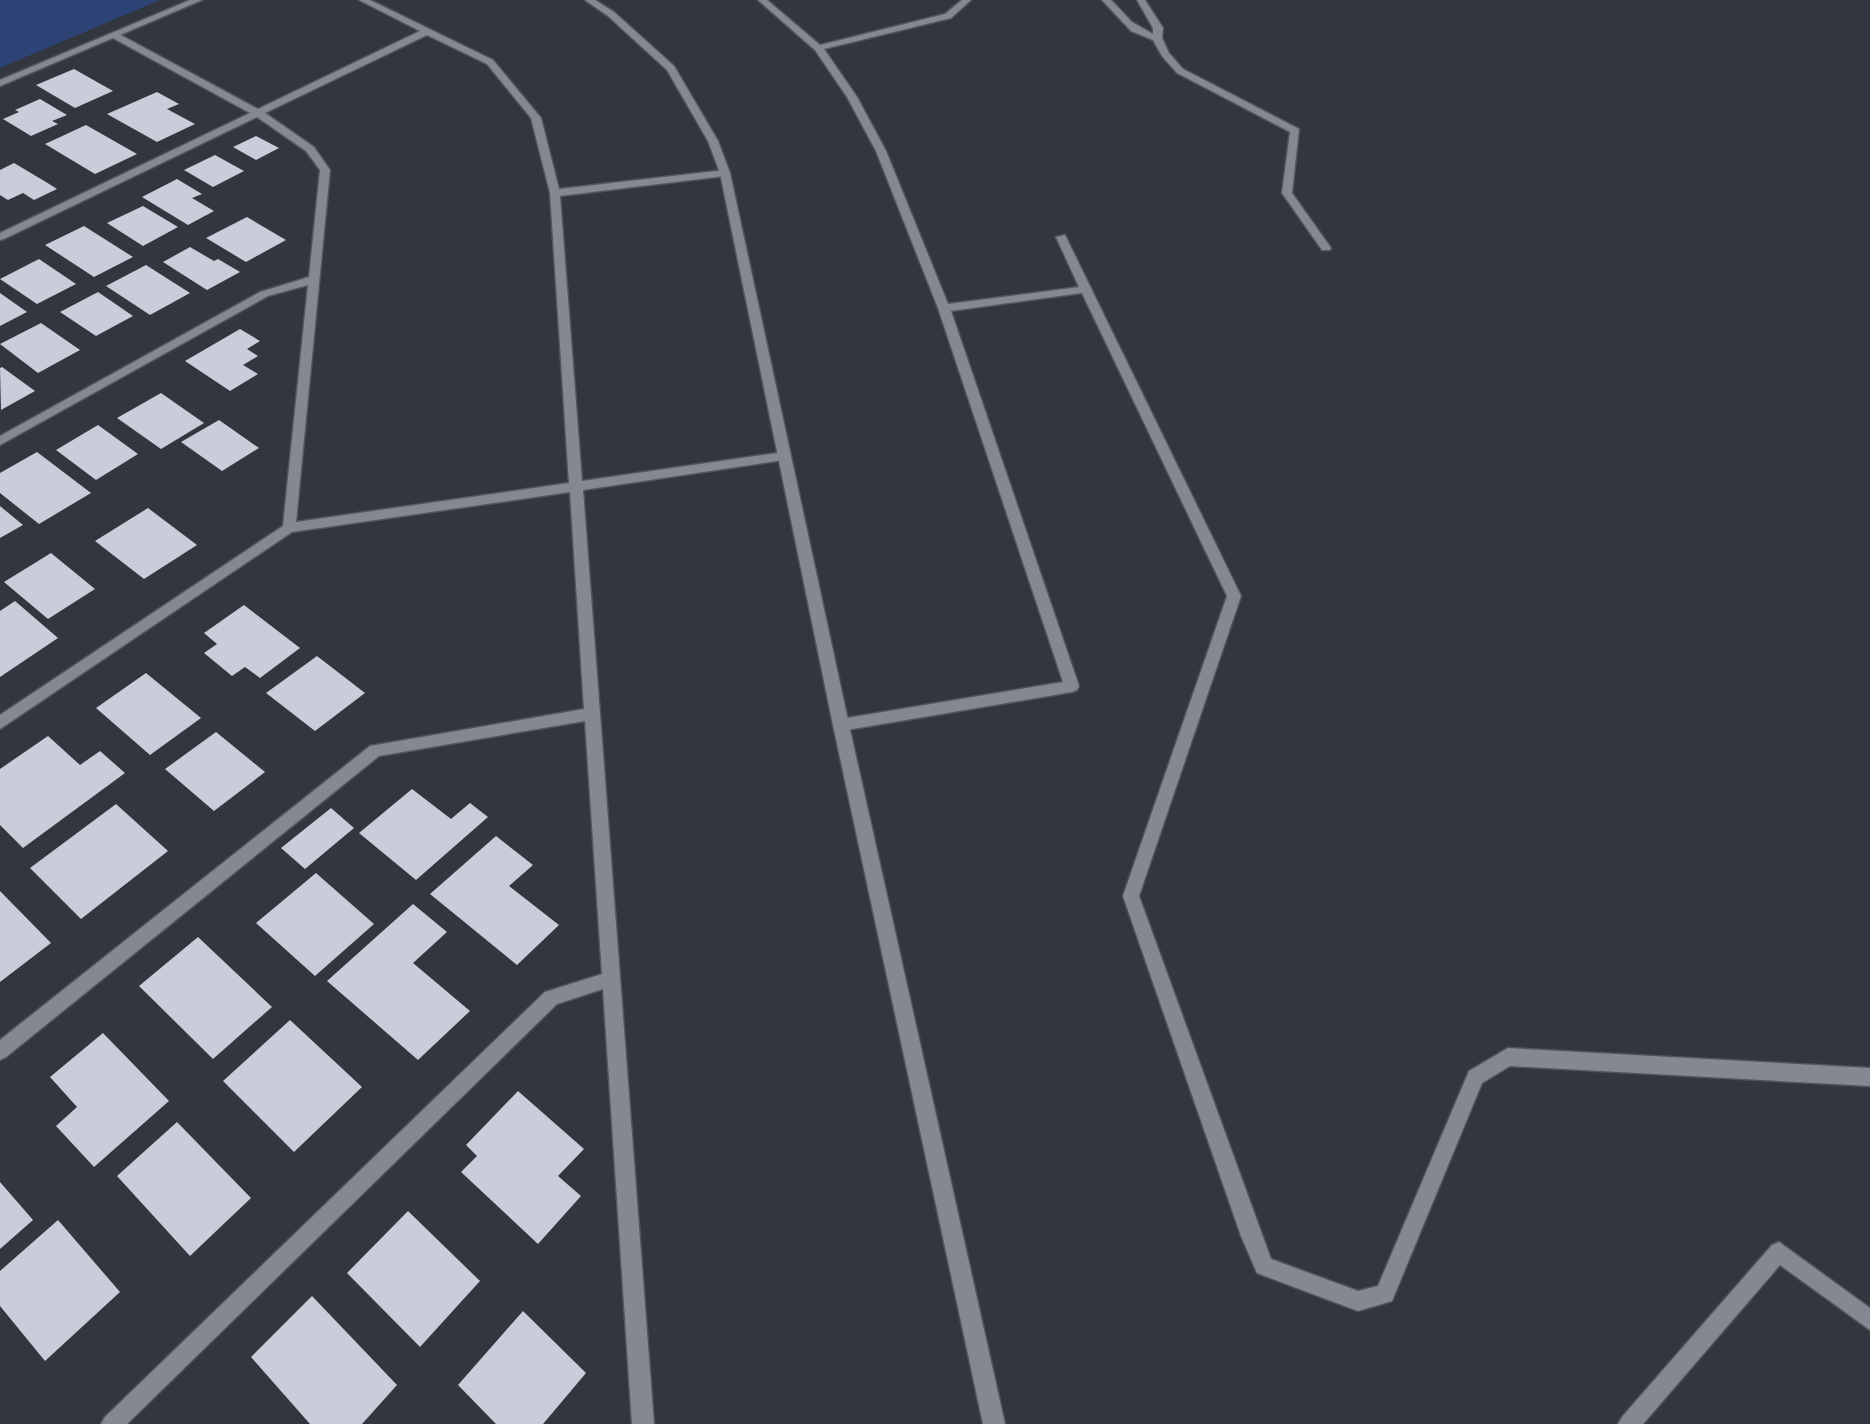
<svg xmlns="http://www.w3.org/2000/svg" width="1870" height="1424" font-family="Overpass,sans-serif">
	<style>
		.green { fill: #2d4376 }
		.building { fill: #c8cdd9 }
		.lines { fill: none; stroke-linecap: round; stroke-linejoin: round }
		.minor-casing { stroke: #50545b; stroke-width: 3 }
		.tertiary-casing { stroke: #50545b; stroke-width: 3 }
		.minor { fill: #838892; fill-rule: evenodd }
		.tertiary { fill: #838892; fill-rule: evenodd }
	</style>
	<rect width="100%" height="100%" fill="#31363f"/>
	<!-- green -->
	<path class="green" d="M 0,0 L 160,0 L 0,68 Z"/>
	<!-- building -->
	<g class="building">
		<path d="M 74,69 L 113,91 L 75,108 L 36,85 Z"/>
		<path d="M 157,92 L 179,104 L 167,109 L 195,124 L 157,142 L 107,114 Z"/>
		<path d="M 40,99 L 67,115 L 52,121 L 58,124 L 31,136 L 3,119 L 19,112 L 15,110 Z"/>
		<path d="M 86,125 L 137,154 L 95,174 L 45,144 Z"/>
		<path d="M 256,136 L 279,148 L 256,160 L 233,147 Z"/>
		<path d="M 215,155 L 244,171 L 213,187 L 184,170 Z"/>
		<path d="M 14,163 L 46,182 L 57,189 L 34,200 L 23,193 L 8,200 L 0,195 L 0,170 Z"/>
		<path d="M 177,179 L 202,194 L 192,198 L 214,211 L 188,225 L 142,197 Z"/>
		<path d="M 143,206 L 178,227 L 143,246 L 107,223 Z"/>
		<path d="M 247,217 L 286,240 L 246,262 L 206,238 Z"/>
		<path d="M 84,226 L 133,257 L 94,277 L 45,245 Z"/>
		<path d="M 190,247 L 214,261 L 218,259 L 240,272 L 207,290 L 163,262 Z"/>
		<path d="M 39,259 L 76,284 L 37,304 L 0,279 Z"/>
		<path d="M 146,265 L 190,293 L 150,315 L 106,286 Z"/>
		<path d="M 98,292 L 133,316 L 96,336 L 60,312 Z"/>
		<path d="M 0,293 L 27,312 L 0,326 Z"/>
		<path d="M 41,323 L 80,350 L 38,373 L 0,344 Z"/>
		<path d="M 240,329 L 260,341 L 247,349 L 258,356 L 243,365 L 258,374 L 230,391 L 185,361 Z"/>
		<path d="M 2,367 L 35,391 L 1,410 L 0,368 Z"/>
		<path d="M 161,393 L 204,423 L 161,449 L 117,418 Z"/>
		<path d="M 219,420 L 259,448 L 222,471 L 181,442 Z"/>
		<path d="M 98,425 L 138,454 L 96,480 L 56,450 Z"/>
		<path d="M 37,452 L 91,493 L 39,524 L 0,493 L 0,473 Z"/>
		<path d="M 0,506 L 23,525 L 0,538 Z"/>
		<path d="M 148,508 L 197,545 L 144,579 L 95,541 Z"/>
		<path d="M 51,553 L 95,589 L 48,619 L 4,582 Z"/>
		<path d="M 15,601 L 58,638 L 0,677 L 0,611 Z"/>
		<path d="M 244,605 L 300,648 L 260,678 L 245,667 L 232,676 L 204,653 L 217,644 L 204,633 Z"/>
		<path d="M 317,656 L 365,693 L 315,731 L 266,693 Z"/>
		<path d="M 146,673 L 201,718 L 150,755 L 96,708 Z"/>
		<path d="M 216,732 L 265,772 L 214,811 L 165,769 Z"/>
		<path d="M 48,736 L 80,765 L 100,751 L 125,773 L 23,848 L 0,825 L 0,769 Z"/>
		<path d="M 412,789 L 451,819 L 470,803 L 488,817 L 416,880 L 359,833 Z"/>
		<path d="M 116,804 L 168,851 L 81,919 L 30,868 Z"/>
		<path d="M 331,808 L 354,828 L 305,869 L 281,848 Z"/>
		<path d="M 496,836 L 533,865 L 509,886 L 559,925 L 517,965 L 430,894 Z"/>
		<path d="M 316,873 L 374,924 L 315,976 L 256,923 Z"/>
		<path d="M 0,891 L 51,943 L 0,982 Z"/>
		<path d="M 413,904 L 447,932 L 413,963 L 470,1011 L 418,1060 L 327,981 Z"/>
		<path d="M 198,937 L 272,1007 L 213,1059 L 139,986 Z"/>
		<path d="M 290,1020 L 362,1087 L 294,1152 L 223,1081 Z"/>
		<path d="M 103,1033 L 169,1101 L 94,1167 L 56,1126 L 77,1107 L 50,1077 Z"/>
		<path d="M 518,1091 L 584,1149 L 558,1176 L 581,1196 L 538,1244 L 461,1172 L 477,1156 L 466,1145 Z"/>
		<path d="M 177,1122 L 251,1198 L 190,1256 L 117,1176 Z"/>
		<path d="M 0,1182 L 33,1220 L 0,1249 Z"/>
		<path d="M 408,1211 L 480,1281 L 420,1347 L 347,1273 Z"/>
		<path d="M 58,1220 L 120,1292 L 45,1361 L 0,1306 L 0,1271 Z"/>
		<path d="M 312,1296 L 397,1385 L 362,1424 L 310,1424 L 251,1357 Z"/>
		<path d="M 523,1311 L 586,1373 L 543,1424 L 496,1424 L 458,1385 Z"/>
	</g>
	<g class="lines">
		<defs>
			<g id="minor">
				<path d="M 359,0 L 370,0 L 493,60 L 541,118 L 559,189 L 725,170 L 730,173 L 725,176 L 560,196 L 582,481 L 784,452 L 790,456 L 784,460 L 583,490 L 654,1424 L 632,1424 L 603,989 L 557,1004 L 127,1424 L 101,1424 L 105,1417 L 545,992 L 602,974 L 585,721 L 379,756 L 6,1057 L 0,1060 L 0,1040 L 370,746 L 584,709 L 570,492 L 292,532 L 0,729 L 0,715 L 283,526 L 308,285 L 268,296 L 0,445 L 0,436 L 260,292 L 309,277 L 320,170 L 306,151 L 257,117 L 4,239 L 0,240 L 0,233 L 250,113 L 111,37 L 111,33 L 117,33 L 258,109 L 420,31 ZM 427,35 L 487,64 L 531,118 L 550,193 L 569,483 L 296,522 L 330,170 L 314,147 L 265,113 Z"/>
				<path d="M 758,0 L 767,0 L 820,45 L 945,14 L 962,0 L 971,0 L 951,18 L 824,49 L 857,97 L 886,151 L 948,304 L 1079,287 L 1056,237 L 1065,235 L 1241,596 L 1139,896 L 1271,1259 L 1358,1291 L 1378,1286 L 1469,1071 L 1508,1048 L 1870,1068 L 1870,1086 L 1510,1066 L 1482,1083 L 1392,1301 L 1358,1311 L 1257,1273 L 1241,1236 L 1123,896 L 1227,596 L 1082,293 L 951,311 L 1079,686 L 1077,690 L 1072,692 L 841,731 L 836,729 L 833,725 L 836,721 L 841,719 L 1063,682 L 938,308 L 876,151 L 847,97 L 815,50 Z"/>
				<path d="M 1102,0 L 1111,0 L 1132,22 L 1153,34 L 1153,28 L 1137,0 L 1145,0 L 1163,28 L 1162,38 L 1169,53 L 1183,69 L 1299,129 L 1292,193 L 1331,248 L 1330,250 L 1322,250 L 1282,193 L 1290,132 L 1177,73 L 1162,56 L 1153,40 L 1131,31 Z"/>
				<path d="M 1779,1242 L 1870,1308 L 1870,1330 L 1780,1265 L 1643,1424 L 1618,1424 L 1622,1417 L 1772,1245 Z"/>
			</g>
			<g id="tertiary">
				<path d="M 190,0 L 202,0 L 0,86 L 0,80 Z"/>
				<path d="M 585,0 L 595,0 L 614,12 L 674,66 L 718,141 L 730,173 L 849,725 L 1005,1424 L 983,1424 L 833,725 L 720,173 L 708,141 L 667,70 L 608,16 Z"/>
			</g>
		</defs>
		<!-- minor casing -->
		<use href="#minor" class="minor-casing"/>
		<!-- tertiary casing -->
		<use href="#tertiary" class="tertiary-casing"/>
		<!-- minor -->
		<use href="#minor" class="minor"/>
		<!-- tertiary -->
		<use href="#tertiary" class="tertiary"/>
	</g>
</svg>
